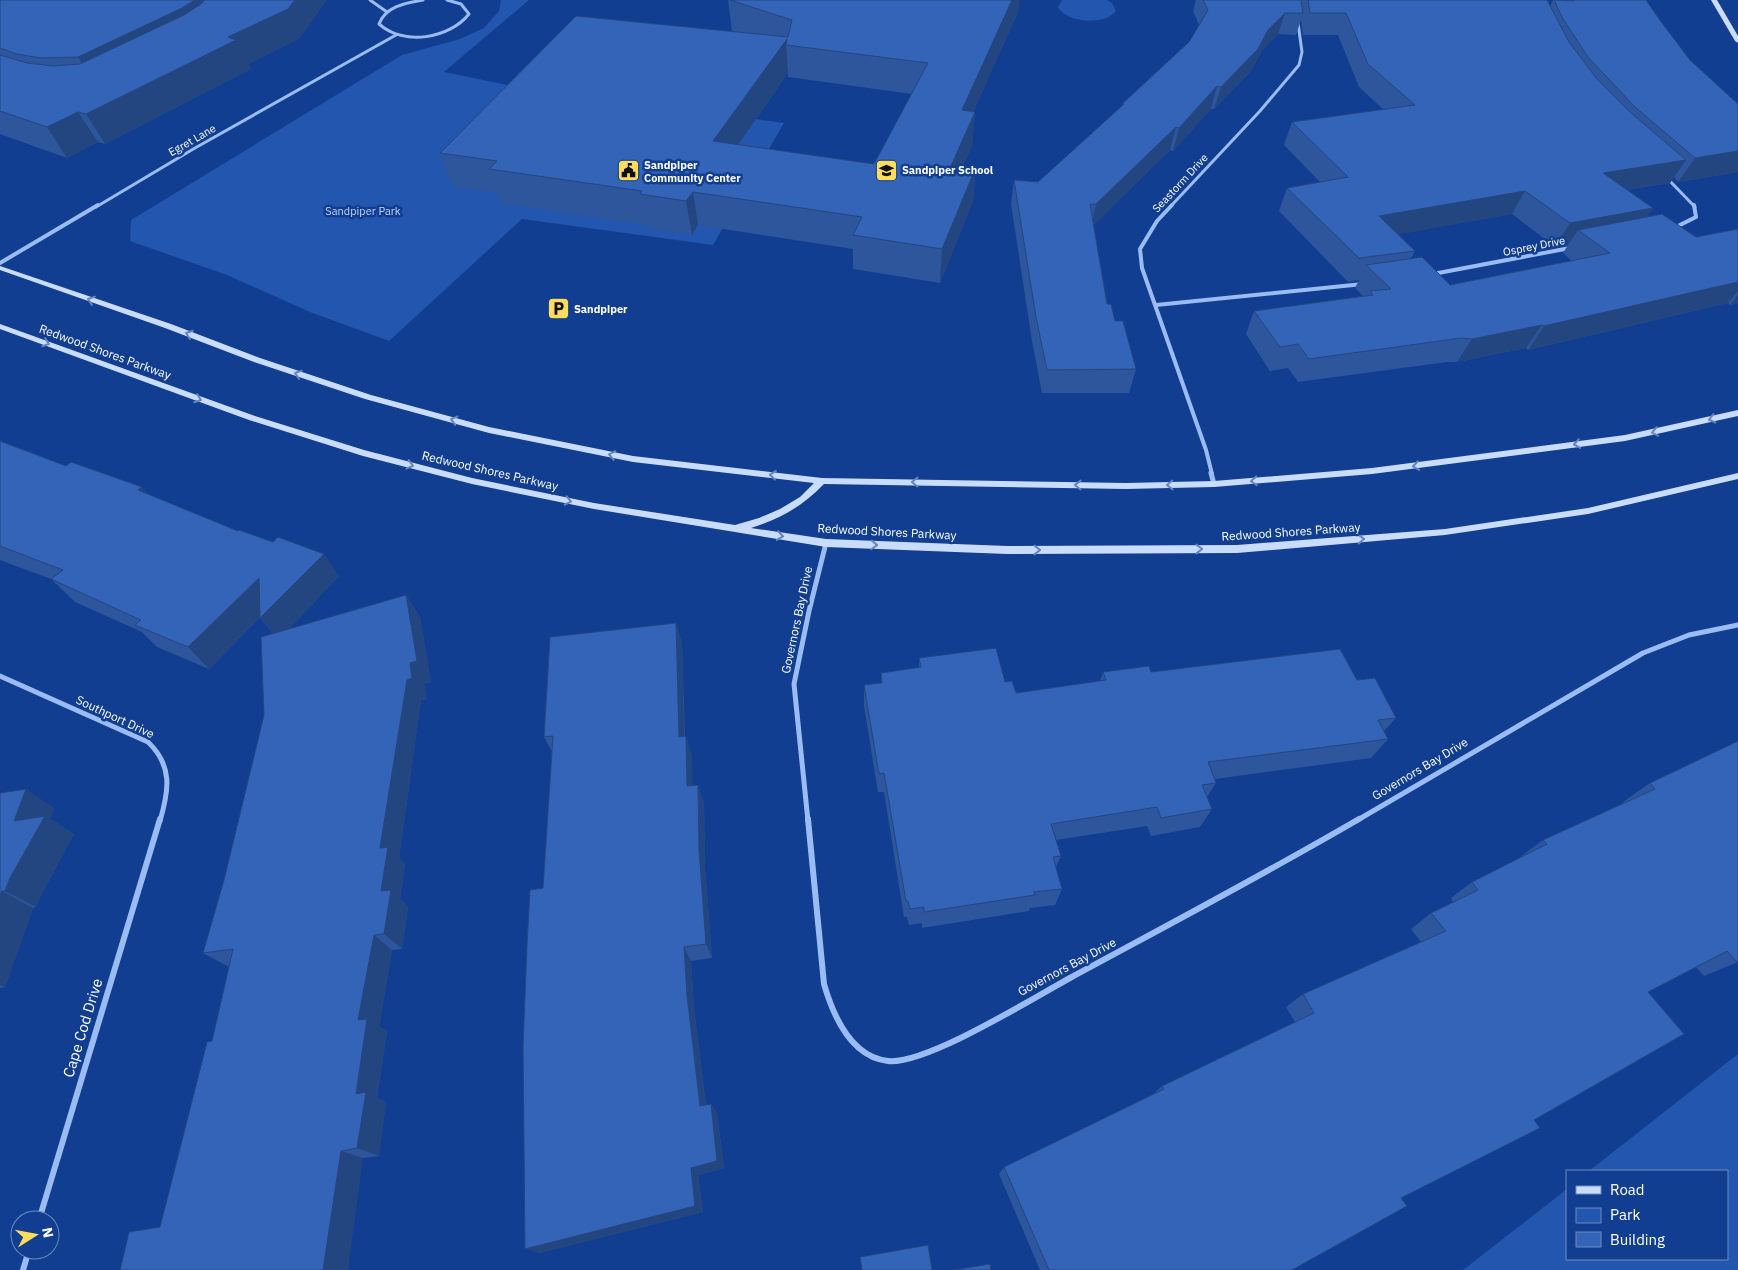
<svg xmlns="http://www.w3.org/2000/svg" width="1738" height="1270" font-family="'IBM Plex Sans',sans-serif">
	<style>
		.green { fill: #2256af }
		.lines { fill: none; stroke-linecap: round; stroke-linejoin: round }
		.minor-far3 { stroke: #9bbcf2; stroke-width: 3 }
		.minor-far2 { stroke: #9bbcf2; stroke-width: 4 }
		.minor-far1 { stroke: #9bbcf2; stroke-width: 5 }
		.minor { stroke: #9bbcf2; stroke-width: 6 }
		.secondary { fill: #cadcfc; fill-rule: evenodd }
		.wall { fill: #2d569d; fill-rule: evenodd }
		.shaded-wall { fill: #244680 }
		.building { fill: #3464b7; stroke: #244680; fill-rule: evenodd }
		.oneway { stroke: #6485c1 }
		.labels { text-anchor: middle; stroke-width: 5; stroke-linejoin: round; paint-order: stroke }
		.far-street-label { font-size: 11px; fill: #fff; stroke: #113e90 }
		.far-poi-label { font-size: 11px; font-weight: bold; fill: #fff; stroke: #113e90; text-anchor: start }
		.far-park-label { font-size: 11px; fill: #c2d8fd; stroke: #113e90 }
		.street-label { font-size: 12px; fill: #fff; stroke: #113e90 }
		.near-street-label { font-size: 15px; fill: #fff; stroke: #113e90 }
	</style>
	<rect width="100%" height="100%" fill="#113e90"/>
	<!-- green -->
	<g class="green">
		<path d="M 501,0 L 529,0 L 444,72 L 552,94 L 627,102 L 784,123 L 713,245 L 522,219 L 389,341 L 310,312 L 227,275 L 130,241 L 131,220 L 402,55 L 460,39 L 484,28 L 499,11 Z"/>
		<path d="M 1062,0 L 1107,0 L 1112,3 L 1116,11 C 1105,26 1066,23 1058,7 Z"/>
		<path d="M 1738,1054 L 1738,1270 L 1463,1270 L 1567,1189 L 1567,1259 L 1727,1259 L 1727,1171 L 1589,1171 Z"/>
	</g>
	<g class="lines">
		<!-- minor-far3 -->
		<g class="minor-far3">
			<path d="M 370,0 L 387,12"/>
			<path d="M 423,0 C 406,3 386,6 379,24 C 404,46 449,39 469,14 L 461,4 L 447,0"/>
			<path d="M 1666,177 L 1695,207"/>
			<path d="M 96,207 L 195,148 L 396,35"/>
			<path d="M 1170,207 L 1260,111 L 1299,65 L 1302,52 L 1298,23"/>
		</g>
		<!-- minor-far2 -->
		<g class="minor-far2">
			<path d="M 1172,205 L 1157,221 L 1140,249 L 1142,268 L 1206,450 L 1212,474"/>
			<path d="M 1674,228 L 1696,217 L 1694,205"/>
			<path d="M 0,263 L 98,205"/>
			<path d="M 1433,274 L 1570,248"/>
			<path d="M 1156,305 L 1363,284"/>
		</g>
		<!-- minor-far1 -->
		<g class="minor-far1">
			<path d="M 1211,473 L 1214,484"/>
			<path d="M 0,676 L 148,742 C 173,766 169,790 160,821"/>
			<path d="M 808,821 L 794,684 L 809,611 L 826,543"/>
			<path d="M 1356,821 L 1643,653 L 1689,635 L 1738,625"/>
		</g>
		<!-- minor -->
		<g class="minor">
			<path d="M 808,819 L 824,984 C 833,1015 851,1057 888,1061 C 926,1065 1033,998 1070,978 C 1166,926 1263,875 1359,819"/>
			<path d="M 39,1220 L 160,819"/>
			<path d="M 23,1270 L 29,1250"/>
		</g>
		<!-- secondary -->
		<g class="secondary">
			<path d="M 1711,0 L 1717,0 L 1738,36 L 1738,43 L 1735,41 Z"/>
			<path d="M 0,266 L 171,324 L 260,358 L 371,395 L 489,427 L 633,456 L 822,478 L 1126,483 L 1214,481 L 1372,468 L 1625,435 L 1738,410 L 1738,416 L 1625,441 L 1372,474 L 1214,487 L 1126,489 L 824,484 C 803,506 780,519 751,528 L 826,539 L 1007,546 L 1237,545 L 1445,529 L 1588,508 L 1738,473 L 1738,479 L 1588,514 L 1445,535 L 1237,553 L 1007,554 L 826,547 L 594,509 L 472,484 L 363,456 L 249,420 L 0,329 L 0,324 L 255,416 L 364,450 L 472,478 L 594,503 L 735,525 L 759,518 L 780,509 L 800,497 L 814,483 L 633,462 L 489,433 L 365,399 L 254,362 L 165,328 L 0,270 Z"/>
		</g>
	</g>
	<!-- wall -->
	<g class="wall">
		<path d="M 0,0 L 300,38 L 248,64 L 251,69 L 105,144 L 98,142 L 67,158 L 0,134 Z"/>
		<path d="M 728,0 L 1019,0 L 1018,12 L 973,112 L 975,112 L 972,145 L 963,166 L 976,167 L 973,201 L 940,283 L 853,269 L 853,249 L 698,225 L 692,235 L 647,228 L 646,225 L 500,203 L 497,193 L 452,186 L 440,153 L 735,32 L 732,31 ZM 788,73 L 788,77 L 912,94 L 874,164 L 738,145 Z"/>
		<path d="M 1196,0 L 1547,0 L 1550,6 L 1553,0 L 1646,0 L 1662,23 L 1690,60 L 1738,104 L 1738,172 L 1678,182 L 1674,177 L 1670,183 L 1627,190 L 1653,208 L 1647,216 L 1696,237 L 1738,229 L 1738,303 L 1730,305 L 1728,303 L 1528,350 L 1526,348 L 1457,362 L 1447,362 L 1298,382 L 1288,368 L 1270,371 L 1246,334 L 1254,311 L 1363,296 L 1355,288 L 1359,280 L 1348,282 L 1279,211 L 1287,188 L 1320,182 L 1284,145 L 1292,122 L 1384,110 L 1359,87 L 1338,35 L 1303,35 L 1301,20 L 1296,35 L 1278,34 L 1261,52 L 1251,71 L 1214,109 L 1211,109 L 1173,151 L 1170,150 L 1093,225 L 1107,304 L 1136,369 L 1129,393 L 1042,393 L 1032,341 L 1011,204 L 1014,180 L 1038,182 L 1122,107 L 1122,104 L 1189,42 L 1199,25 L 1193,11 ZM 1512,214 L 1555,247 L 1568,245 L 1563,253 L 1572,261 L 1450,285 L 1411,259 L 1415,251 L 1398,234 Z"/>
		<path d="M 0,441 L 66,466 L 142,487 L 147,494 L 339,576 L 289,629 L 406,595 L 420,617 L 431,682 L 424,684 L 427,699 L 421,700 L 399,858 L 405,864 L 400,899 L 408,907 L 402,949 L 392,950 L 379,1027 L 387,1031 L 377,1098 L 386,1102 L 379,1156 L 363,1158 L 160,1227 L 212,1041 L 229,967 L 203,953 L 224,880 L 264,715 L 273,633 L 260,618 L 260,617 L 209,669 L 157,647 L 142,632 L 75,602 L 51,579 L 0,560 Z"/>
		<path d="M 676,623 L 682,644 L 685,737 L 692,756 L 692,786 L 698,785 L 704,804 L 705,867 L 712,958 L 691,961 L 694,1008 L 706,1105 L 711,1104 L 717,1113 L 724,1168 L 698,1175 L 703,1212 L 540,1253 L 543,888 L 552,752 L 544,737 Z"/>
		<path d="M 919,658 L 1005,682 L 1016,693 L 1100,681 L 1103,672 L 1151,672 L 1357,680 L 1396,718 L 1384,731 L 1388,739 L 1371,758 L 1215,779 L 1216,783 L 1207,797 L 1212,809 L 1200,827 L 1151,836 L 1147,826 L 1056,840 L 1061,856 L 1056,867 L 1062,889 L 1055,905 L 1030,908 L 1029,911 L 922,928 L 922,923 L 909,925 L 907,917 L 904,917 L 884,792 L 878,792 L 864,706 L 864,685 L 881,683 L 881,673 L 919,668 Z"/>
		<path d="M 1738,741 L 1738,962 L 1704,976 L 1696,967 L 1648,992 L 1534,1120 L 1401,1198 L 1292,1270 L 1040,1270 L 999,1174 L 1004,1167 L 1152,1095 L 1162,1086 L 1295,1022 L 1286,1007 L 1303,994 L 1421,942 L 1411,929 L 1431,913 L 1453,902 L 1451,898 L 1472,882 L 1520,858 L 1520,857 L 1543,840 L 1624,803 L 1623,802 L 1650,783 Z"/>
		<path d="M 0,793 L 54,808 L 50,819 L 74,834 L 41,895 L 36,907 L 33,908 L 5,987 L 0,988 Z"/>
	</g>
	<!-- shaded-wall -->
	<g class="shaded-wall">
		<path d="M 195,0 L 226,0 L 96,87 L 78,57 Z"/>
		<path d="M 295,0 L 327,0 L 300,38 L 248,64 L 251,69 L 105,144 L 86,114 L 228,37 Z"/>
		<path d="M 1012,0 L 1019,0 L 1018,12 L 959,143 L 962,110 Z"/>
		<path d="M 1285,13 L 1278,34 L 1261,52 L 1251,71 L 1214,109 L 1221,87 L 1268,30 Z"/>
		<path d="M 787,39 L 786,45 L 788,73 L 717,175 L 713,141 Z"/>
		<path d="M 1217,86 L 1211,109 L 1173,151 L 1179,128 Z"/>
		<path d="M 78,112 L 98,142 L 67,158 L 47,127 Z"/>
		<path d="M 975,112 L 972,145 L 949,199 L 951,166 Z"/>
		<path d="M 1176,127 L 1170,150 L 1091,228 L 1096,204 Z"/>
		<path d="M 1738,151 L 1738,172 L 1678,182 L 1695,158 Z"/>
		<path d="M 1686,160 L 1670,183 L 1588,196 L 1603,173 Z"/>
		<path d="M 976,167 L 973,201 L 940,283 L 942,249 Z"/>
		<path d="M 1525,191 L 1512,214 L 1368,240 L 1379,216 Z"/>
		<path d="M 693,192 L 698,225 L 692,235 L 686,201 Z"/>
		<path d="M 1653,208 L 1636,231 L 1578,230 L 1568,245 L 1555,247 L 1570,223 Z"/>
		<path d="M 1738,282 L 1738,291 L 1728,303 L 1528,350 L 1544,326 Z"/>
		<path d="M 1738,295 L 1738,303 L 1730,305 Z"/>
		<path d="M 1542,325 L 1526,348 L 1457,362 L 1472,339 Z"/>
		<path d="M 142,487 L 162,510 L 138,490 Z"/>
		<path d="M 324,554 L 339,576 L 279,640 L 260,618 Z"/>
		<path d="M 259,578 L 276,600 L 209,669 L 188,647 Z"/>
		<path d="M 406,595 L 420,617 L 431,682 L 424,684 L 427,699 L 421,700 L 399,858 L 405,864 L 400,899 L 408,907 L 402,949 L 384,934 L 381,891 L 380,848 L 407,680 Z"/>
		<path d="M 676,623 L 682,644 L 685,757 L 679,737 Z"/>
		<path d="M 686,736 L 692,756 L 693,805 L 687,786 Z"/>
		<path d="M 698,785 L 704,804 L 705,867 L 712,958 L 706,944 L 699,850 Z"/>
		<path d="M 26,789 L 54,808 L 50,819 L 74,834 L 41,895 L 36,907 L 5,891 L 14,821 Z"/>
		<path d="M 2,891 L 33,908 L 5,987 L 0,985 L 0,897 Z"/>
		<path d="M 374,935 L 392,950 L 379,1027 L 387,1031 L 377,1098 L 386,1102 L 379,1156 L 357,1148 L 356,1094 L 358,1020 Z"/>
		<path d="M 684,947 L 691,961 L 694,1008 L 707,1115 L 700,1106 L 687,995 Z"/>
		<path d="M 711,1104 L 717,1113 L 724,1168 L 698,1175 L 703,1212 L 540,1253 L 525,1249 L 691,1168 Z"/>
		<path d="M 341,1151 L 363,1158 L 348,1270 L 323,1270 Z"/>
	</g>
	<!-- building -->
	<g class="building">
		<path d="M 0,0 L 195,0 L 180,9 L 78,57 L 41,58 L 17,54 L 0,48 Z"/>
		<path d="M 205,0 L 295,0 L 288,9 L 228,37 L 236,40 L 86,114 L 78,112 L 47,127 L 0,111 L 0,55 L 27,63 L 53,66 L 80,64 L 184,15 L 201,4 Z"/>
		<path d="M 730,0 L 1012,0 L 962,110 L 975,112 L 951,166 L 976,167 L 942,249 L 853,235 L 862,217 L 693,192 L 686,201 L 640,194 L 642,191 L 489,169 L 497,161 L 440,153 L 576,16 L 788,37 L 792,20 ZM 787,39 L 786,45 L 928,63 L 874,164 L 713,141 Z"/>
		<path d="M 1203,0 L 1301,0 L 1303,13 L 1285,13 L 1268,30 L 1258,49 L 1221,87 L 1217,86 L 1179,128 L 1176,127 L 1096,204 L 1090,204 L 1107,304 L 1111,304 L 1115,321 L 1123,321 L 1136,369 L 1047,370 L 1036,317 L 1014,180 L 1038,182 L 1124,104 L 1122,104 L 1189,42 L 1208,10 Z"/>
		<path d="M 1308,0 L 1547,0 L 1569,42 L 1597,79 L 1630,112 L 1686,160 L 1603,173 L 1653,208 L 1570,223 L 1525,191 L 1379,216 L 1415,251 L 1359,258 L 1287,188 L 1348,177 L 1292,122 L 1415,105 L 1368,64 L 1346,13 L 1310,13 Z"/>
		<path d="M 1554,0 L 1574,1 L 1574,0 L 1646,0 L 1662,23 L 1690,60 L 1738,104 L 1738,151 L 1695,158 L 1635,107 L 1588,57 L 1563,19 Z"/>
		<path d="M 1662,214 L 1696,237 L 1738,229 L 1738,282 L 1544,326 L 1542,325 L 1472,339 L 1461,338 L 1309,359 L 1298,344 L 1280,347 L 1254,311 L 1373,295 L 1370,291 L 1391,289 L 1366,265 L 1422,257 L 1450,285 L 1610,253 L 1578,230 Z"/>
		<path d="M 0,441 L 66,466 L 71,462 L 142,487 L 138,490 L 238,531 L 239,530 L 273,542 L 278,537 L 324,554 L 260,618 L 259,578 L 188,647 L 135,625 L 141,620 L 51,579 L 63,570 L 0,546 Z"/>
		<path d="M 406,595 L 417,661 L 410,663 L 412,678 L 407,680 L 380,848 L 388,847 L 381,891 L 391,890 L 384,934 L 374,935 L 358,1020 L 367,1019 L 356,1094 L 366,1092 L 357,1148 L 341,1151 L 323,1270 L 120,1270 L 129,1232 L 160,1227 L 207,1042 L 212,1041 L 233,949 L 203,953 L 224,880 L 264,715 L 261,637 Z"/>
		<path d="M 676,623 L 679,737 L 686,736 L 687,786 L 698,785 L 699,850 L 706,944 L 684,947 L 687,995 L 700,1106 L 711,1104 L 717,1161 L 691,1168 L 695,1206 L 525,1249 L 523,1046 L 527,945 L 530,890 L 543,888 L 553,736 L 544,737 L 550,637 Z"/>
		<path d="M 996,648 L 1005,682 L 1012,681 L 1016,693 L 1106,680 L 1103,672 L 1149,666 L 1151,672 L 1340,649 L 1357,680 L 1375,678 L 1396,718 L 1378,720 L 1388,739 L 1208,762 L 1216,783 L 1202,785 L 1212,809 L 1161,818 L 1157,807 L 1051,824 L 1061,856 L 1053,857 L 1062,889 L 1034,892 L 1035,895 L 924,912 L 924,907 L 910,909 L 908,901 L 906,901 L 884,773 L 879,774 L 864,685 L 882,683 L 881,673 L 921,667 L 919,658 Z"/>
		<path d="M 1738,741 L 1738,962 L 1737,962 L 1727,951 L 1648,992 L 1684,1034 L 1534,1120 L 1540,1128 L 1401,1198 L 1407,1206 L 1292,1270 L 1049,1270 L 1004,1167 L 1164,1089 L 1162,1086 L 1314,1013 L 1303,994 L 1446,931 L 1431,913 L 1478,890 L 1472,882 L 1547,844 L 1543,840 L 1655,789 L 1650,783 Z"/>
		<path d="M 26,789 L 14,821 L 45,816 L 10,878 L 5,891 L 2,891 L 0,897 L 0,793 Z"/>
		<path d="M 928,1245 L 932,1270 L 862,1270 L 860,1257 Z"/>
		<path d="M 990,1264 L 991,1270 L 953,1270 Z"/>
	</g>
	<!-- one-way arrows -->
	<defs><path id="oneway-chevron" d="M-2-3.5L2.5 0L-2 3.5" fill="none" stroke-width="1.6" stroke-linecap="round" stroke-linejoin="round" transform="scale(1.25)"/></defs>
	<g class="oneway">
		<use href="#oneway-chevron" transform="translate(91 300) rotate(-161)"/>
		<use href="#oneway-chevron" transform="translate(189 334) rotate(-160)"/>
		<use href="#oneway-chevron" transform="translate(46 343) rotate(20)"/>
		<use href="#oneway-chevron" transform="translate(298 374) rotate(-162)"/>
		<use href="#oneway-chevron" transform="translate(198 399) rotate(20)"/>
		<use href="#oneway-chevron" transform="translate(1712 419) rotate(166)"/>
		<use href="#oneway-chevron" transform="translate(454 420) rotate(-165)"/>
		<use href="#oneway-chevron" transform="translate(1655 432) rotate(169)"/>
		<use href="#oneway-chevron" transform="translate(1577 444) rotate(172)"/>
		<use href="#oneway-chevron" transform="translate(612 455) rotate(-169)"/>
		<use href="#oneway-chevron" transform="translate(410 465) rotate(14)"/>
		<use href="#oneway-chevron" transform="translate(1416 466) rotate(172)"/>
		<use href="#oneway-chevron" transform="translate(773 475) rotate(-174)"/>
		<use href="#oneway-chevron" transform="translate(1254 481) rotate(176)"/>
		<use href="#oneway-chevron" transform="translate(915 482) rotate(-179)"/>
		<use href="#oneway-chevron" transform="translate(1078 485) rotate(-179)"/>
		<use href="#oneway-chevron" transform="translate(1170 485) rotate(179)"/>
		<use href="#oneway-chevron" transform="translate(568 501) rotate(12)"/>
		<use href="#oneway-chevron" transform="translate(780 536) rotate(9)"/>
		<use href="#oneway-chevron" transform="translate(1361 539) rotate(-4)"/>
		<use href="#oneway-chevron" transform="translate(874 545) rotate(2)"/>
		<use href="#oneway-chevron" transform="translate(1199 549)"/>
		<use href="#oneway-chevron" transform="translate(1037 550)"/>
	</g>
	<!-- icons -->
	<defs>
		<symbol id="school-square" viewBox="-11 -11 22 22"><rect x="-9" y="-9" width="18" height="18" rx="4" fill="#ffdd5c" stroke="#113e90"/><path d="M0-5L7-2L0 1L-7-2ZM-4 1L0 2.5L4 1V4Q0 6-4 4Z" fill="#111"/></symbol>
		<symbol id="civic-square" viewBox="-11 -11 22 22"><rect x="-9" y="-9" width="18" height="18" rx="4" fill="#ffdd5c" stroke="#113e90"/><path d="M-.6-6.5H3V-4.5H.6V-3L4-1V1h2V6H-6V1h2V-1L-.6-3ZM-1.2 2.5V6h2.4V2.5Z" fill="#111"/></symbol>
		<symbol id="parking-square" viewBox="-11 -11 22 22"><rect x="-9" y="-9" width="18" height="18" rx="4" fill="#ffdd5c" stroke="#113e90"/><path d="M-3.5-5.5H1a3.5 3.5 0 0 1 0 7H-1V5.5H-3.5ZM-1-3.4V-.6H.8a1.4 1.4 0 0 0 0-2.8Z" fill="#111"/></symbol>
	</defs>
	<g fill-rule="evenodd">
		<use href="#school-square" x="874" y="158" width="25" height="25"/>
		<use href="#civic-square" x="616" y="158" width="25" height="25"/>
		<use href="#parking-square" x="546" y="296" width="25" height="25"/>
	</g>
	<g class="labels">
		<!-- far-street labels -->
		<g class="far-street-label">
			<text transform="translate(192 140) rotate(-30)" y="4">Egret Lane</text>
			<text transform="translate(1180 183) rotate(-47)" y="4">Seastorm Drive</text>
			<text transform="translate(1534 246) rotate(-11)" y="4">Osprey Drive</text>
		</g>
		<!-- far-poi labels -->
		<g class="far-poi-label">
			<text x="644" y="169">Sandpiper<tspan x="644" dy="13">Community Center</tspan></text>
			<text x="902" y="174">Sandpiper School</text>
			<text x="574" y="313">Sandpiper</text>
		</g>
		<!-- far-park labels -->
		<g class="far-park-label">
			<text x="363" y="215">Sandpiper Park</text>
		</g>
		<!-- street labels -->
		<g class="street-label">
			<text transform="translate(105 352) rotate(20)" y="4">Redwood Shores Parkway</text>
			<text transform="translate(490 471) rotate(13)" y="4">Redwood Shores Parkway</text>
			<text transform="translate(887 532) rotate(3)" y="4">Redwood Shores Parkway</text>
			<text transform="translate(1291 532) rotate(-4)" y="4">Redwood Shores Parkway</text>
			<text transform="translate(797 620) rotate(-78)" y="4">Governors Bay Drive</text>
			<text transform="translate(115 717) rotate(25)" y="4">Southport Drive</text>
			<text transform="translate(1420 769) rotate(-31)" y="4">Governors Bay Drive</text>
			<text transform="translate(1067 967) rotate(-28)" y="4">Governors Bay Drive</text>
		</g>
		<!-- near-street labels -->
		<g class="near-street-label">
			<text transform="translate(83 1028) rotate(-73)" y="5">Cape Cod Drive</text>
		</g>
	</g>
	<!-- legend -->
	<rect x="1566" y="1170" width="162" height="90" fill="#113e90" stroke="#708bbc"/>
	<rect x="1576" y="1186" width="25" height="8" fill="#cadcfc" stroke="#708bbc"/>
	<text x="1610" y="1195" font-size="15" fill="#ffffff">Road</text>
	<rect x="1576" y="1208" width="25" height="15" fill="#2256af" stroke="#708bbc"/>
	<text x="1610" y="1220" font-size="15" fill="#ffffff">Park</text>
	<rect x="1576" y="1232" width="25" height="15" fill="#3464b7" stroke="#708bbc"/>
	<text x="1610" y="1245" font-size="15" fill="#ffffff">Building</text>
	<!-- north arrow -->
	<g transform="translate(35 1235) rotate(79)"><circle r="24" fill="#113e90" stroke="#708bbc"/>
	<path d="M0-4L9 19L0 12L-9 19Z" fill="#ffdd5c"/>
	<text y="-8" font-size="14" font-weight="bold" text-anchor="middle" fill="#ffffff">N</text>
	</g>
</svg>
